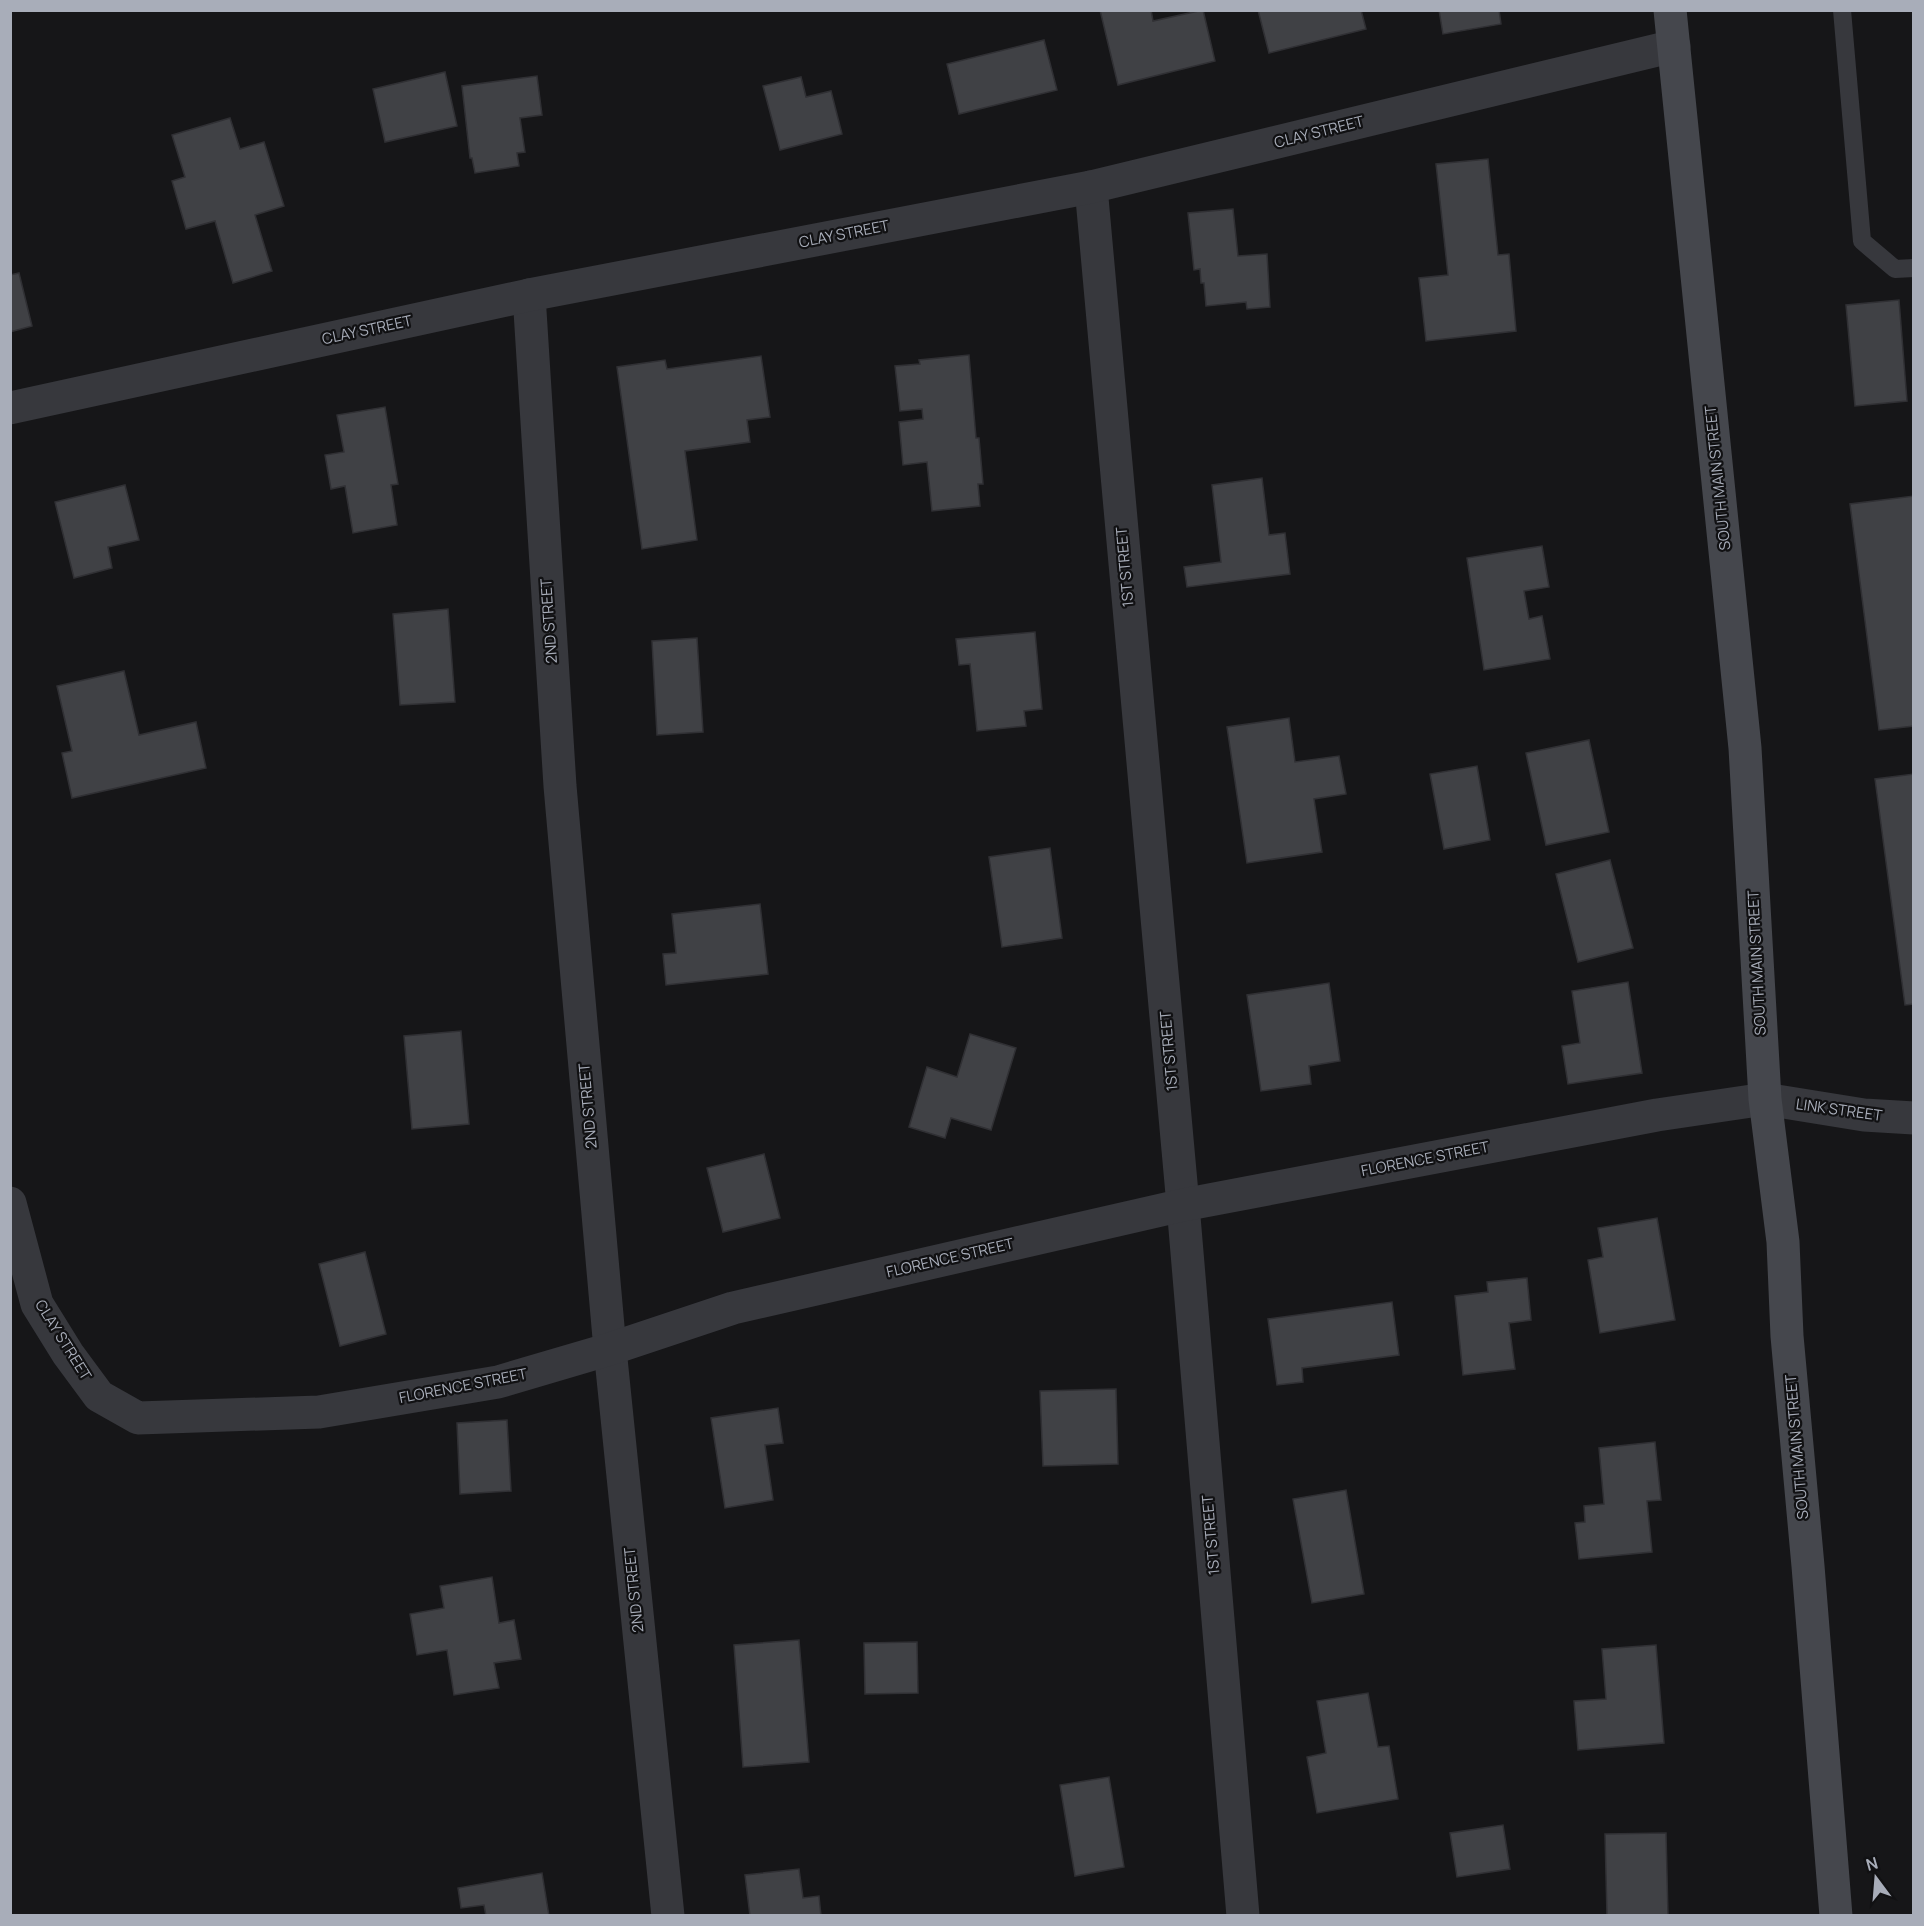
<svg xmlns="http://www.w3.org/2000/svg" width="1924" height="1926" font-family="Manrope,sans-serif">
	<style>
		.building { fill: #404145; stroke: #303034; stroke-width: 1.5 }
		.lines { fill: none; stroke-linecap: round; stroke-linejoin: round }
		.lane { stroke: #37383d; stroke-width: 18 }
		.street { stroke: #37383d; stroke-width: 33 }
		.secondary { stroke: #45474d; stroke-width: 33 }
		.labels { text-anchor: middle; stroke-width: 4.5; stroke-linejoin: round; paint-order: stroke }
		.street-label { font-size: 15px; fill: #a8adb9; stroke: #111113 }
	</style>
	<rect width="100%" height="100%" fill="#161618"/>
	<!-- building -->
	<g class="building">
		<path d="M 1100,10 L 1151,10 L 1153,21 L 1203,10 L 1215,61 L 1118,85 Z"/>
		<path d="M 1258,10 L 1361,10 L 1366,29 L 1269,53 Z"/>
		<path d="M 1439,10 L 1499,10 L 1501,24 L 1443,34 Z"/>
		<path d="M 1044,40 L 1057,90 L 959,114 L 947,64 Z"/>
		<path d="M 445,72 L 457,126 L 385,142 L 373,89 Z"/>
		<path d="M 537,76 L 542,115 L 520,118 L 525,152 L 517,153 L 519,166 L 475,173 L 472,158 L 470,158 L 462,86 Z"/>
		<path d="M 801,77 L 806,97 L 831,91 L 842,134 L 780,150 L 763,86 Z"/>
		<path d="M 230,118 L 240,149 L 264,142 L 284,206 L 255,215 L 272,271 L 233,283 L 215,221 L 186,229 L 172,181 L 185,177 L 172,135 Z"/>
		<path d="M 1488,159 L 1498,255 L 1509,254 L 1516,331 L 1426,341 L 1419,278 L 1448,275 L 1436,164 Z"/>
		<path d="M 1233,209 L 1238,256 L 1267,254 L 1270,307 L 1247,309 L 1246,302 L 1206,306 L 1204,283 L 1201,283 L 1200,269 L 1194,270 L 1188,213 Z"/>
		<path d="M 19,273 L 32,326 L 10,332 L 10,275 Z"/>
		<path d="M 1899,300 L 1907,401 L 1855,406 L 1846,305 Z"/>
		<path d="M 969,355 L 976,438 L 979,438 L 983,484 L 978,484 L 980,506 L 932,511 L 927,462 L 903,465 L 899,422 L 923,419 L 922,409 L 900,411 L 895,366 L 920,364 L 919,360 Z"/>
		<path d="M 761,356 L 770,417 L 747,420 L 750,442 L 685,451 L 697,540 L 642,549 L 617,367 L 665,360 L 667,369 Z"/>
		<path d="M 385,407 L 398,484 L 391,485 L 397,525 L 353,533 L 345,486 L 331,489 L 325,455 L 344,452 L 337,415 Z"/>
		<path d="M 1262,478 L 1269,535 L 1285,533 L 1290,574 L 1187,587 L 1184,567 L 1221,562 L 1212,485 Z"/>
		<path d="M 125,485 L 139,540 L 108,547 L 112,568 L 74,578 L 55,502 Z"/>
		<path d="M 1914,496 L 1914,726 L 1879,730 L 1850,504 Z"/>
		<path d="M 1542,546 L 1549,587 L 1524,591 L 1529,619 L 1542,616 L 1550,659 L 1484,670 L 1467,558 Z"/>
		<path d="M 448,609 L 455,702 L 400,705 L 393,614 Z"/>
		<path d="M 1035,632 L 1042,709 L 1024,711 L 1026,726 L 977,731 L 970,664 L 959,665 L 956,639 Z"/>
		<path d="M 697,638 L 703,732 L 657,735 L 652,641 Z"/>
		<path d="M 124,671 L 139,735 L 196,722 L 206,768 L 72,798 L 62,753 L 72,751 L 57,686 Z"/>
		<path d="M 1289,718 L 1295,762 L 1339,756 L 1346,794 L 1314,799 L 1322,852 L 1247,863 L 1227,727 Z"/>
		<path d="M 1589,740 L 1609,832 L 1546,845 L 1526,753 Z"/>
		<path d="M 1477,766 L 1490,840 L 1444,849 L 1430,774 Z"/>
		<path d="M 1914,774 L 1914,1004 L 1905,1005 L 1875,779 Z"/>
		<path d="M 1050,848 L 1062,938 L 1002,947 L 989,857 Z"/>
		<path d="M 1610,860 L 1633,948 L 1578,962 L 1556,874 Z"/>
		<path d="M 760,904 L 768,974 L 666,985 L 663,954 L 676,953 L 672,914 Z"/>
		<path d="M 1628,982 L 1642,1073 L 1568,1084 L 1562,1046 L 1580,1043 L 1572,991 Z"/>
		<path d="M 1329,983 L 1340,1061 L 1309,1066 L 1311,1084 L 1261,1091 L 1247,995 Z"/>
		<path d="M 461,1031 L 469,1124 L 412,1129 L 404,1036 Z"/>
		<path d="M 970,1034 L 1016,1048 L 991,1130 L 951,1118 L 945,1138 L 909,1127 L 927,1067 L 957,1077 Z"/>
		<path d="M 764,1154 L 780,1218 L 723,1232 L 707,1168 Z"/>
		<path d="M 1657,1218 L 1675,1320 L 1600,1333 L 1588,1260 L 1603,1257 L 1598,1228 Z"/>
		<path d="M 365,1252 L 386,1334 L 340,1346 L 319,1264 Z"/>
		<path d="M 1527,1278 L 1531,1320 L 1509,1323 L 1515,1369 L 1463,1375 L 1455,1296 L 1488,1292 L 1487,1282 Z"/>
		<path d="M 1392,1302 L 1399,1355 L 1302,1368 L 1303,1382 L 1277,1385 L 1268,1319 Z"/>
		<path d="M 1116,1389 L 1118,1464 L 1043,1466 L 1040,1391 Z"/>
		<path d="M 778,1408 L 783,1443 L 765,1445 L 773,1500 L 725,1508 L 711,1418 Z"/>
		<path d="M 507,1420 L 511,1491 L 460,1494 L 457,1423 Z"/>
		<path d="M 1655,1442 L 1661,1500 L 1647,1501 L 1652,1552 L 1579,1559 L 1575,1523 L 1585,1522 L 1584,1506 L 1604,1504 L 1599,1448 Z"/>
		<path d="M 1346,1490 L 1364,1594 L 1312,1603 L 1293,1499 Z"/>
		<path d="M 492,1577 L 499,1623 L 514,1620 L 521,1659 L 494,1663 L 499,1688 L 454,1695 L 447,1650 L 417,1655 L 410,1614 L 444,1608 L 440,1586 Z"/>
		<path d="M 799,1640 L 809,1762 L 743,1767 L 734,1645 Z"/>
		<path d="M 917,1642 L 918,1693 L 865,1694 L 864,1643 Z"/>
		<path d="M 1656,1645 L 1664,1743 L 1578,1750 L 1574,1701 L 1606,1699 L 1602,1649 Z"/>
		<path d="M 1368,1693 L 1378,1747 L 1389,1746 L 1398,1799 L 1317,1813 L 1307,1757 L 1326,1753 L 1317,1701 Z"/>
		<path d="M 1109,1777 L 1124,1867 L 1075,1876 L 1060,1785 Z"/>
		<path d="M 1503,1825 L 1510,1869 L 1457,1877 L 1450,1833 Z"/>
		<path d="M 1666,1833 L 1668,1916 L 1607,1916 L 1605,1834 Z"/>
		<path d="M 799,1869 L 803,1898 L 819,1896 L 821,1916 L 750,1916 L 745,1875 Z"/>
		<path d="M 542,1873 L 549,1916 L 486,1916 L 484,1905 L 461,1908 L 458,1888 Z"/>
	</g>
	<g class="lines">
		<!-- lane -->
		<path class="lane" d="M 1842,10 L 1862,241 L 1895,269 L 1914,268"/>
		<!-- street -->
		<g class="street">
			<path d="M 1091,187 L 1183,1205 L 1243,1916"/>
			<path d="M 529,295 L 560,786 L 610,1349 L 668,1916"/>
			<path d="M 10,408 L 529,295 L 1091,187 L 1674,46"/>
			<path d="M 10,1203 L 37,1304 L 68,1354 L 99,1396 L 138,1418 L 319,1412 L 498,1382 L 610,1349 L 733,1308 L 1183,1205 L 1657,1115 L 1765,1099 L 1864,1115 L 1914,1118"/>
		</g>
		<!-- secondary -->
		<path class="secondary" d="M 1670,10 L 1745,748 L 1765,1099 L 1783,1242 L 1787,1336 L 1808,1566 L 1836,1916"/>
	</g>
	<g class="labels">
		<!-- street labels -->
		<g class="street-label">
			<text transform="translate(1319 132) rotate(-14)" y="5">CLAY STREET</text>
			<text transform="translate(844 234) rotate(-11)" y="5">CLAY STREET</text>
			<text transform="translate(367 330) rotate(-12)" y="5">CLAY STREET</text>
			<text transform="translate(1718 478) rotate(-96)" y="5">SOUTH MAIN STREET</text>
			<text transform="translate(1125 567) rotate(-95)" y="5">1ST STREET</text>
			<text transform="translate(549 621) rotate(-94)" y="5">2ND STREET</text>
			<text transform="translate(1757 963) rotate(-93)" y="5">SOUTH MAIN STREET</text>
			<text transform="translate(1169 1051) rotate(-95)" y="5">1ST STREET</text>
			<text transform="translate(588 1106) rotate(-95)" y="5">2ND STREET</text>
			<text transform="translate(1839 1110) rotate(8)" y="5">LINK STREET</text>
			<text transform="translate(1425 1159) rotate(-11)" y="5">FLORENCE STREET</text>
			<text transform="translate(950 1258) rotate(-13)" y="5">FLORENCE STREET</text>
			<text transform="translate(63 1340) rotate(58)" y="5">CLAY STREET</text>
			<text transform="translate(463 1386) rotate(-11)" y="5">FLORENCE STREET</text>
			<text transform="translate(1797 1447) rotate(-95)" y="5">SOUTH MAIN STREET</text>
			<text transform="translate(1211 1535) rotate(-95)" y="5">1ST STREET</text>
			<text transform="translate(634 1590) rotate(-96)" y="5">2ND STREET</text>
		</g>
	</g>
	<!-- border -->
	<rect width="1924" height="1926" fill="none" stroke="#a8adb9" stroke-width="24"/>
	<!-- north arrow -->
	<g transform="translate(1876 1878) rotate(344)" stroke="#111113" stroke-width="4.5" paint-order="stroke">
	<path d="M0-4.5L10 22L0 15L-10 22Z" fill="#a8adb9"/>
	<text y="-9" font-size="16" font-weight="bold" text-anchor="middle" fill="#a8adb9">N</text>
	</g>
</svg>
